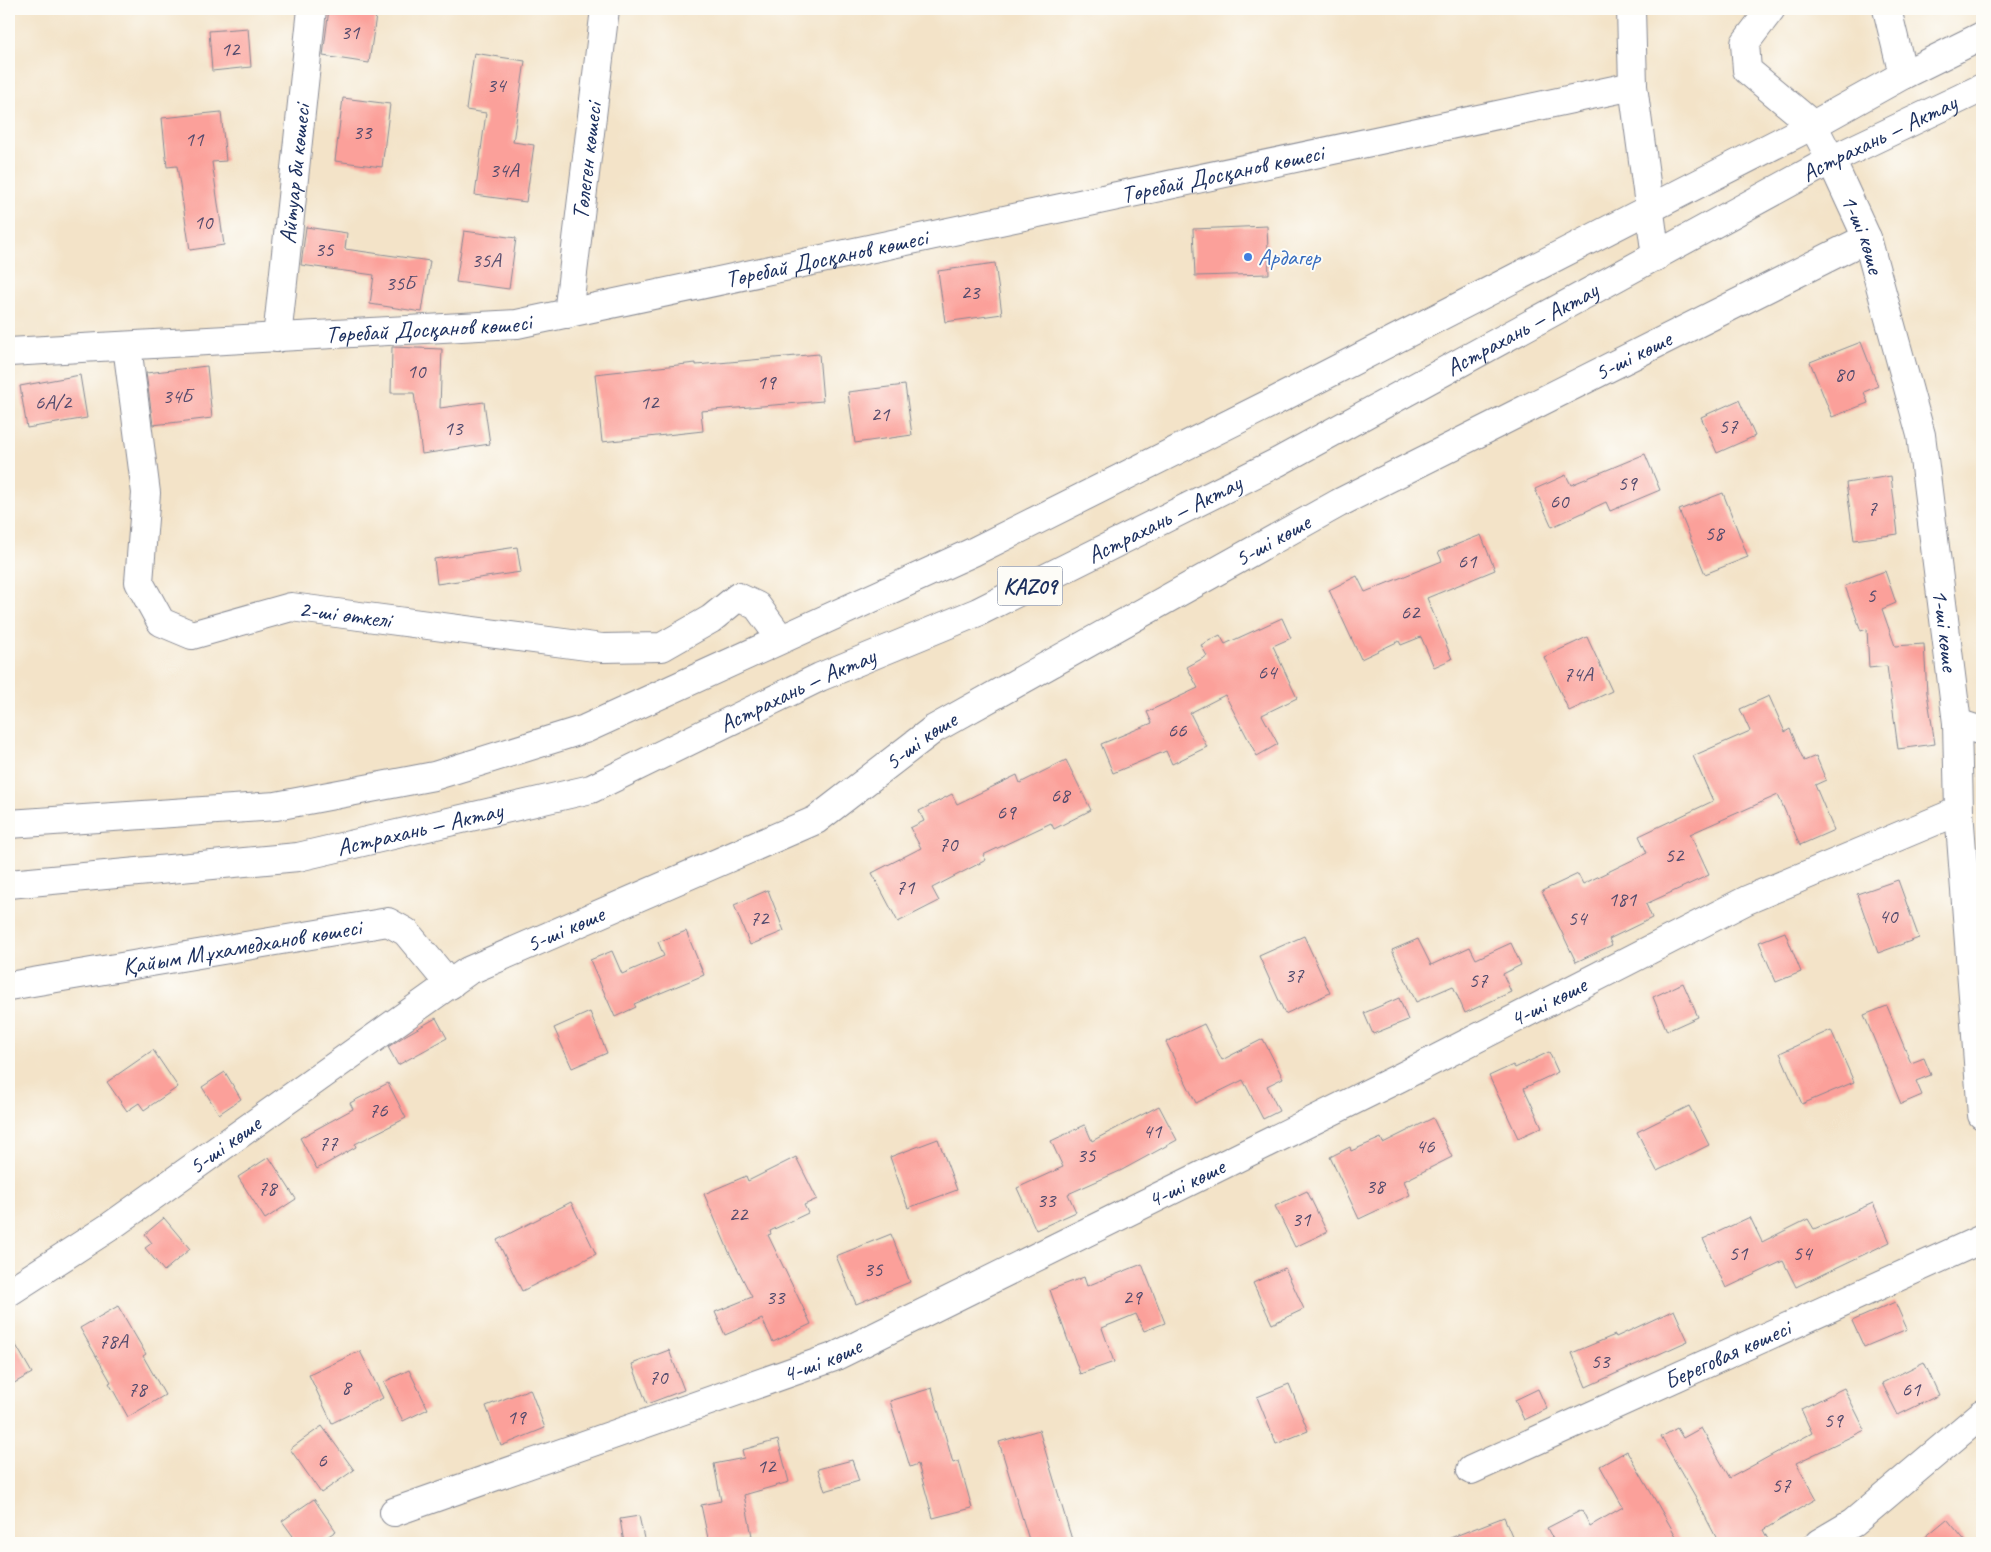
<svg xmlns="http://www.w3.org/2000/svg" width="1991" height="1552" font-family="Caveat,sans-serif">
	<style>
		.building { fill: #fba09a }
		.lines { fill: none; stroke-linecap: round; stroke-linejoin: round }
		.minor-casing { stroke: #878993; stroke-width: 30 }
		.highway-casing { stroke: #878993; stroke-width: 30 }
		.minor { stroke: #fff; stroke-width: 28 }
		.highway { stroke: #fff; stroke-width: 28 }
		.shop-dot { fill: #3f7fe0; stroke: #fdfcf7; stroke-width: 2 }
		.labels { text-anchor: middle; stroke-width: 4; stroke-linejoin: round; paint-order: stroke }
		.number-label { font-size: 21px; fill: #534b6d }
		.shield { fill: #fdfcf7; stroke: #5f6c8c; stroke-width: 1 }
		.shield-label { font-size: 22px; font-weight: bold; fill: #1b2f5e }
		.street-label { font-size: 24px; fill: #1b2f5e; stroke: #fdfcf7 }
		.shop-label { font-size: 24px; fill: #366cbe; stroke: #fdfcf7; text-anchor: start }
	</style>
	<rect width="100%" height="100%" fill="#fdfcf7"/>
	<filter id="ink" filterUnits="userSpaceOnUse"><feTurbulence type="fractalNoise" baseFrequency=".02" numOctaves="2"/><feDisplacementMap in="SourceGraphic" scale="10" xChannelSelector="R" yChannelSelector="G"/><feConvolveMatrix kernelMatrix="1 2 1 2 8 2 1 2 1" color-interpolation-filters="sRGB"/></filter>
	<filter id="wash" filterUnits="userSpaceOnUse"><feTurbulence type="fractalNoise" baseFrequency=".0096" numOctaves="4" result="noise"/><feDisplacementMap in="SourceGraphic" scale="20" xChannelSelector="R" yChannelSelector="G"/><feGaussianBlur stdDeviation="1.12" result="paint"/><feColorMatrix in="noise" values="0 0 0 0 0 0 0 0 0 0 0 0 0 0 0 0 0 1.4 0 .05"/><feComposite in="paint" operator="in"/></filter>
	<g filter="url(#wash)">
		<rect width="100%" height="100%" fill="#f3e3c8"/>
		<g id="blocks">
			<!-- building -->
			<g class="building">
				<path d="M 329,9 L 377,9 L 369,63 L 323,56 Z"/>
				<path d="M 248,28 L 251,67 L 212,71 L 209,31 Z"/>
				<path d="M 474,53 L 525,61 L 513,142 L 534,145 L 526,202 L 475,195 L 486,113 L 466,110 Z"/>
				<path d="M 343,98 L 390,104 L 382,167 L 335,161 Z"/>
				<path d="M 221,112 L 226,161 L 212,162 L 224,245 L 190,250 L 177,166 L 167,167 L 162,118 Z"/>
				<path d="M 1267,226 L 1269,274 L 1195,276 L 1193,229 Z"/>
				<path d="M 306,227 L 347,233 L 345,249 L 430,261 L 422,312 L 370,304 L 374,275 L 301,265 Z"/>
				<path d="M 464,231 L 516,238 L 509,289 L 456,282 Z"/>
				<path d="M 995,263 L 1002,314 L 945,322 L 938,271 Z"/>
				<path d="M 1861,342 L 1878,386 L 1864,392 L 1868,403 L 1832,417 L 1810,362 Z"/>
				<path d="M 392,347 L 442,349 L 440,408 L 484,402 L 490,444 L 422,454 L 414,393 L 391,393 Z"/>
				<path d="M 819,354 L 823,401 L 701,411 L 703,431 L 602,442 L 595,374 L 696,363 L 696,365 Z"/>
				<path d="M 207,366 L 212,418 L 153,425 L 146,373 Z"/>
				<path d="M 80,375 L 87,418 L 27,428 L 20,386 Z"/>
				<path d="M 905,385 L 912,435 L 855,443 L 848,392 Z"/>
				<path d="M 1739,400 L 1755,436 L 1717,453 L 1701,417 Z"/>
				<path d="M 1645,454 L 1660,490 L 1610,511 L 1606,502 L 1552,527 L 1535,489 L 1566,475 L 1571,485 Z"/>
				<path d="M 1891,476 L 1898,534 L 1854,540 L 1846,483 Z"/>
				<path d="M 1723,493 L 1748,557 L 1705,574 L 1679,510 Z"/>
				<path d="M 1481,535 L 1495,570 L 1427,598 L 1452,659 L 1434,667 L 1421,637 L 1401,645 L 1399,641 L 1361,659 L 1329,590 L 1357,576 L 1365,592 L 1442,561 L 1438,552 Z"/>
				<path d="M 517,547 L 521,572 L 437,584 L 434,559 Z"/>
				<path d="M 1885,571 L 1896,603 L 1882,609 L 1895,646 L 1924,644 L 1927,693 L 1935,744 L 1898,749 L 1887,666 L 1869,668 L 1867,629 L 1861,631 L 1845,586 Z"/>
				<path d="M 1282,618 L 1291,638 L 1273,646 L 1297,698 L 1262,715 L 1278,744 L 1257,756 L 1225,695 L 1190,713 L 1207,747 L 1172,764 L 1166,751 L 1113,773 L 1101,744 L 1152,723 L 1147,712 L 1198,688 L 1187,667 L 1207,656 L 1201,645 L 1220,635 L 1225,644 Z"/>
				<path d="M 1587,637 L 1612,691 L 1569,711 L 1544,657 Z"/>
				<path d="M 1769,696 L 1785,732 L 1790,729 L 1804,761 L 1816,756 L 1826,780 L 1815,785 L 1834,830 L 1800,845 L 1778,795 L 1690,834 L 1709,875 L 1646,904 L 1652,918 L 1609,939 L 1612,945 L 1576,962 L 1542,891 L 1578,874 L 1583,884 L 1647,853 L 1639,836 L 1713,801 L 1693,756 L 1750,731 L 1740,709 Z"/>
				<path d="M 1066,760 L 1091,810 L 1054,829 L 1051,823 L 983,855 L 986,860 L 932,888 L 939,901 L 898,922 L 872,873 L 921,848 L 910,828 L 924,821 L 919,811 L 952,794 L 957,804 L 1017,775 L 1020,783 Z"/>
				<path d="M 1898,880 L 1919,938 L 1878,953 L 1857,894 Z"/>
				<path d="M 768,890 L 784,931 L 750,945 L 734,905 Z"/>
				<path d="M 686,931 L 704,975 L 634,1004 L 636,1007 L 615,1017 L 590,960 L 612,951 L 622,974 L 664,956 L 658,942 Z"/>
				<path d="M 1785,932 L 1801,972 L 1776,982 L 1759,942 Z"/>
				<path d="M 1304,936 L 1330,993 L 1285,1014 L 1259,956 Z"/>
				<path d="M 1418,939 L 1431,965 L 1470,947 L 1476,959 L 1511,943 L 1521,965 L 1503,974 L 1511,992 L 1465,1013 L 1453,986 L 1416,1002 L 1392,950 Z"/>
				<path d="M 1683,983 L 1698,1017 L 1667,1031 L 1653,997 Z"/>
				<path d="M 1399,998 L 1408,1020 L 1373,1034 L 1364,1013 Z"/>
				<path d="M 1887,1006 L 1911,1063 L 1924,1058 L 1931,1075 L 1916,1081 L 1922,1095 L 1901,1104 L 1864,1015 Z"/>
				<path d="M 590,1012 L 607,1053 L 572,1068 L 554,1028 Z"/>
				<path d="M 436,1018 L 447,1038 L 398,1065 L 388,1047 L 406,1035 Z"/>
				<path d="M 1204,1024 L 1222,1060 L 1263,1039 L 1283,1078 L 1267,1086 L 1279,1111 L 1263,1119 L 1243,1080 L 1196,1103 L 1166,1042 Z"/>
				<path d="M 1831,1030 L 1854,1082 L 1802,1104 L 1780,1053 Z"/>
				<path d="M 153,1050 L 178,1087 L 144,1110 L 139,1103 L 127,1111 L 107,1082 Z"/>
				<path d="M 1549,1052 L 1558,1072 L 1524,1088 L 1542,1127 L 1518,1138 L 1489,1076 L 1513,1065 L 1515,1068 Z"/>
				<path d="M 225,1072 L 241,1099 L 219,1114 L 202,1087 Z"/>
				<path d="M 388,1083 L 406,1118 L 355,1144 L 356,1147 L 317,1169 L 300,1138 L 353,1109 L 350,1103 Z"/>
				<path d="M 1159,1106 L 1177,1140 L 1122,1170 L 1068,1194 L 1076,1212 L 1036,1230 L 1017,1188 L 1063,1167 L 1051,1141 L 1085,1125 L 1092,1141 Z"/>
				<path d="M 1689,1106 L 1709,1145 L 1657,1171 L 1637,1132 Z"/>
				<path d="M 1433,1118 L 1452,1157 L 1404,1181 L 1410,1195 L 1359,1219 L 1330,1157 L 1350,1147 L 1351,1151 L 1381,1138 L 1383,1143 Z"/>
				<path d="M 938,1139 L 957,1190 L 908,1208 L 890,1157 Z"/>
				<path d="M 269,1157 L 296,1199 L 265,1219 L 238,1177 Z"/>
				<path d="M 796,1157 L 817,1199 L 804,1205 L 808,1213 L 770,1231 L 771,1234 L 768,1235 L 811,1324 L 773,1342 L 762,1319 L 725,1335 L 715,1312 L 752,1297 L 729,1252 L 704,1194 L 746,1176 L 748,1181 Z"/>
				<path d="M 1307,1191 L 1327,1232 L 1295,1247 L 1275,1206 Z"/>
				<path d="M 571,1202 L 596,1254 L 522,1291 L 497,1240 Z"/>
				<path d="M 1873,1203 L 1890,1242 L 1796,1287 L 1783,1261 L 1726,1288 L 1703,1239 L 1750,1217 L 1762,1242 L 1808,1219 L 1814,1229 Z"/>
				<path d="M 164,1218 L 190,1249 L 164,1271 L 145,1248 L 152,1243 L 145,1234 Z"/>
				<path d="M 891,1234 L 910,1282 L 856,1304 L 836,1256 Z"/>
				<path d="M 1142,1264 L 1165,1323 L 1144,1331 L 1136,1314 L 1102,1328 L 1114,1362 L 1080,1374 L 1050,1290 L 1084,1277 L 1087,1286 Z"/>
				<path d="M 1285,1268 L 1304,1309 L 1272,1324 L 1253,1283 Z"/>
				<path d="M 1895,1302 L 1907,1329 L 1864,1347 L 1852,1321 Z"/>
				<path d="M 118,1306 L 146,1354 L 143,1356 L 165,1395 L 128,1417 L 109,1383 L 111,1382 L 80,1328 Z"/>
				<path d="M 1674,1310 L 1688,1341 L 1586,1387 L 1572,1353 L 1615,1335 L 1616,1337 Z"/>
				<path d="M 9,1333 L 32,1373 L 9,1386 Z"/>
				<path d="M 669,1350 L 684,1390 L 647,1404 L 632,1364 Z"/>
				<path d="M 360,1351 L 383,1398 L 332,1423 L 309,1375 Z"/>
				<path d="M 1924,1362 L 1939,1395 L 1898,1415 L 1882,1383 Z"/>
				<path d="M 409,1370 L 428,1409 L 403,1421 L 384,1382 Z"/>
				<path d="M 1289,1384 L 1308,1431 L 1276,1444 L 1257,1397 Z"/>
				<path d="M 932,1388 L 953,1463 L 959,1461 L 972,1508 L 933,1518 L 918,1464 L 910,1467 L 890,1401 Z"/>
				<path d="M 1844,1388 L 1865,1430 L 1796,1463 L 1816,1499 L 1763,1530 L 1770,1543 L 1719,1543 L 1697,1501 L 1698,1501 L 1661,1437 L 1677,1428 L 1683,1438 L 1701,1428 L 1730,1478 L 1812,1433 L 1801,1409 Z"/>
				<path d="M 530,1389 L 545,1428 L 501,1446 L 486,1406 Z"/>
				<path d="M 1538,1389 L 1547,1409 L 1524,1420 L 1515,1400 Z"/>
				<path d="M 322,1426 L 354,1470 L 321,1493 L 290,1449 Z"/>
				<path d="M 1039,1430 L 1073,1543 L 1030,1543 L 999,1442 Z"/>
				<path d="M 778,1440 L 789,1482 L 744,1495 L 752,1536 L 709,1543 L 701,1505 L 721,1501 L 714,1464 L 744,1458 L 742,1450 Z"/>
				<path d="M 1627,1451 L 1680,1543 L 1555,1543 L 1547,1528 L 1582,1510 L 1590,1526 L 1623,1507 L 1600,1466 Z"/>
				<path d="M 852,1460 L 859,1481 L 825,1491 L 818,1469 Z"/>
				<path d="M 314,1499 L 336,1531 L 318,1543 L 298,1543 L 282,1521 Z"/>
				<path d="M 639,1516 L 645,1543 L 624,1543 L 620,1519 Z"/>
				<path d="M 1504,1517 L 1515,1543 L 1440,1543 L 1440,1542 Z"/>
				<path d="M 1947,1519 L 1967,1543 L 1918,1543 Z"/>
			</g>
		</g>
	</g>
	<g filter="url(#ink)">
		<use href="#blocks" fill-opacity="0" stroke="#878993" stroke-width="1"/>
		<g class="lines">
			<defs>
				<g id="minor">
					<path d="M 1631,9 L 1633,86 L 1656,257"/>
					<path id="s1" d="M 1771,9 L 1745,43 L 1747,70 L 1813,125 L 1831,160 L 1867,238 L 1921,435 L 1957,723 L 1959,811 L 1982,1115"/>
					<path d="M 1887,9 L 1903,75"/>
					<path id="s2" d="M 568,314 L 605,9"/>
					<path id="s3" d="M 277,338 L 312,9"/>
					<path id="s4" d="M 127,346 L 146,493 L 139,582 L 161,622 L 192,635 L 291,607 L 602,648 L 662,647 L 711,619 L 738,597 L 757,606 L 781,639"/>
					<path id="s5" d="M 9,352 L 517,324 L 1633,86"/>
					<path d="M 1957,723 L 1982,731"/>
					<path id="s6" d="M 9,986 L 388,922 L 406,932 L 450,985"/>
					<path id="s7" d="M 9,1292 L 111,1226 L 468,971 L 816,820 L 934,729 L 1339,503 L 1867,238"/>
					<path id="s8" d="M 1471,1470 L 1982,1239"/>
					<path id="s9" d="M 394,1512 L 834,1357 L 1399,1078 L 1747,900 L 1959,811"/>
					<path d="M 1819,1543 L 1853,1523 L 1982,1414"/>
				</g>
				<g id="highway">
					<path d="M 9,824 L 276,806 L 434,776 L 585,729 L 973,552 L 1273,402 L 1813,125 L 1903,75 L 1982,36"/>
					<path id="s10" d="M 9,884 L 298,857 L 591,789 L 820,677 L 978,612 L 1278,462 L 1831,160 L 1982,88"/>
				</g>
			</defs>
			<!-- minor casing -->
			<use href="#minor" class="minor-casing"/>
			<!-- highway casing -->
			<use href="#highway" class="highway-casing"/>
			<!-- minor -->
			<use href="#minor" class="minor"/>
			<!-- highway -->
			<use href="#highway" class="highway"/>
		</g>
	</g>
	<!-- markers -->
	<circle class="shop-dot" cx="1248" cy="257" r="5"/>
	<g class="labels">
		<!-- number labels -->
		<g class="number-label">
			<text x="350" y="39">31</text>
			<text x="230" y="56">12</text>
			<text x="496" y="92">34</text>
			<text x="362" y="139">33</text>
			<text x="194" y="146">11</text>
			<text x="504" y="177">34А</text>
			<text x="203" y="229">10</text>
			<text x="324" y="256">35</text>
			<text x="486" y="267">35А</text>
			<text x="400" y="290">35Б</text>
			<text x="970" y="299">23</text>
			<text x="416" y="378">10</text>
			<text x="1844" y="381">80</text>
			<text x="766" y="389">19</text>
			<text x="177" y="403">34Б</text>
			<text x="53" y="409">6А/2</text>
			<text x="649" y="409">12</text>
			<text x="880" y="421">21</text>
			<text x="1728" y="433">57</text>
			<text x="453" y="435">13</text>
			<text x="1627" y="490">59</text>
			<text x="1559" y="508">60</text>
			<text x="1872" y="515">7</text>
			<text x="1714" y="540">58</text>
			<text x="1467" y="568">61</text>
			<text x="1871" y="602">5</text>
			<text x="1410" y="619">62</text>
			<text x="1267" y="679">64</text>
			<text x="1578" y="681">74А</text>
			<text x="1177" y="737">66</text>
			<text x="1060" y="802">68</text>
			<text x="1006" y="819">69</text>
			<text x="948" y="851">70</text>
			<text x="1674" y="862">52</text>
			<text x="905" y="894">71</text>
			<text x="1622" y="906">181</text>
			<text x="1888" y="923">40</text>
			<text x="759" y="925">72</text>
			<text x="1577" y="925">54</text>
			<text x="1294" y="982">37</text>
			<text x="1478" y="987">57</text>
			<text x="378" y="1117">76</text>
			<text x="1152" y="1138">41</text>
			<text x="328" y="1150">77</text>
			<text x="1425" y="1153">46</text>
			<text x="1086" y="1162">35</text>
			<text x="1375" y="1193">38</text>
			<text x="267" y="1195">78</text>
			<text x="1046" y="1207">33</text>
			<text x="738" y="1221">22</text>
			<text x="1301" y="1226">31</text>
			<text x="1738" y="1260">51</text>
			<text x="1802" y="1260">54</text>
			<text x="873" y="1276">35</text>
			<text x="775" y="1304">33</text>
			<text x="1132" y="1304">29</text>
			<text x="113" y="1348">78А</text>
			<text x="1600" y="1368">53</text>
			<text x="658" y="1384">70</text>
			<text x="346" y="1394">8</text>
			<text x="137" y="1396">78</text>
			<text x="1911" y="1396">61</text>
			<text x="516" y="1424">19</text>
			<text x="1833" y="1427">59</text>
			<text x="322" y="1467">6</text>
			<text x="766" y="1473">12</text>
			<text x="1781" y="1492">57</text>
		</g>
		<!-- shield labels -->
		<rect class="shield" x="997.5" y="566.5" width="65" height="39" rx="4"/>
		<g class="shield-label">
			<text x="1030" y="594">KAZ09</text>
		</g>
		<!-- street labels -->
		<g class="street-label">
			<text dy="8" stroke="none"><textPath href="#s10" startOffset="2035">Астрахань — Актау</textPath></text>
			<text dy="8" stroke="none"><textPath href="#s2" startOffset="154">Төлеген көшесі</textPath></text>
			<text dy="8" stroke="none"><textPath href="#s3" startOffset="165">Айтуар би көшесі</textPath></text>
			<text dy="8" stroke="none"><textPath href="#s5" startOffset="1230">Төребай Досқанов көшесі</textPath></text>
			<text dy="8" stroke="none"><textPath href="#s1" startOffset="276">1-ші көше</textPath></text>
			<text dy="8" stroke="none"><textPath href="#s5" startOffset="825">Төребай Досқанов көшесі</textPath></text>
			<text dy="8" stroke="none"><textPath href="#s5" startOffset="420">Төребай Досқанов көшесі</textPath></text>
			<text dy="8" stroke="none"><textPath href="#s10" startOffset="1630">Астрахань — Актау</textPath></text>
			<text dy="8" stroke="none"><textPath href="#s7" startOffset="1881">5-шi көше</textPath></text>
			<text dy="8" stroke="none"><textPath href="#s10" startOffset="1225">Астрахань — Актау</textPath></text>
			<text dy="8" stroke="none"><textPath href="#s7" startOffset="1476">5-шi көше</textPath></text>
			<text dy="8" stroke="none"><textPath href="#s4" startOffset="474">2-ші өткелі</textPath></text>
			<text dy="8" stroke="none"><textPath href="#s1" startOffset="682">1-ші көше</textPath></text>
			<text dy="8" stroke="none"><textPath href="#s10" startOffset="820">Астрахань — Актау</textPath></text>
			<text dy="8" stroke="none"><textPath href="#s7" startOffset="1071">5-шi көше</textPath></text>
			<text dy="8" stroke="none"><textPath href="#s10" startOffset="415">Астрахань — Актау</textPath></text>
			<text dy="8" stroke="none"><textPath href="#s7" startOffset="666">5-шi көше</textPath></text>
			<text dy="8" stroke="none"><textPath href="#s6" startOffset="236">Қайым Мұхамедханов көшесi</textPath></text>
			<text dy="8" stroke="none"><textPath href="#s9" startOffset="1264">4-шi көше</textPath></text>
			<text dy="8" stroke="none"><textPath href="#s7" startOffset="261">5-шi көше</textPath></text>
			<text dy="8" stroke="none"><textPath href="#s9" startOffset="859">4-шi көше</textPath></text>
			<text dy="8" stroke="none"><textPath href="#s8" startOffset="281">Береговая көшесі</textPath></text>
			<text dy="8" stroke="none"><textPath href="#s9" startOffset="454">4-шi көше</textPath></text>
		</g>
		<!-- shop labels -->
		<g class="shop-label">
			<text x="1258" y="265">Ардагер</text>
		</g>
	</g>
	<!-- margin -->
	<rect width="1991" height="1552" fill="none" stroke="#fdfcf7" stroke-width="30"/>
</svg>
